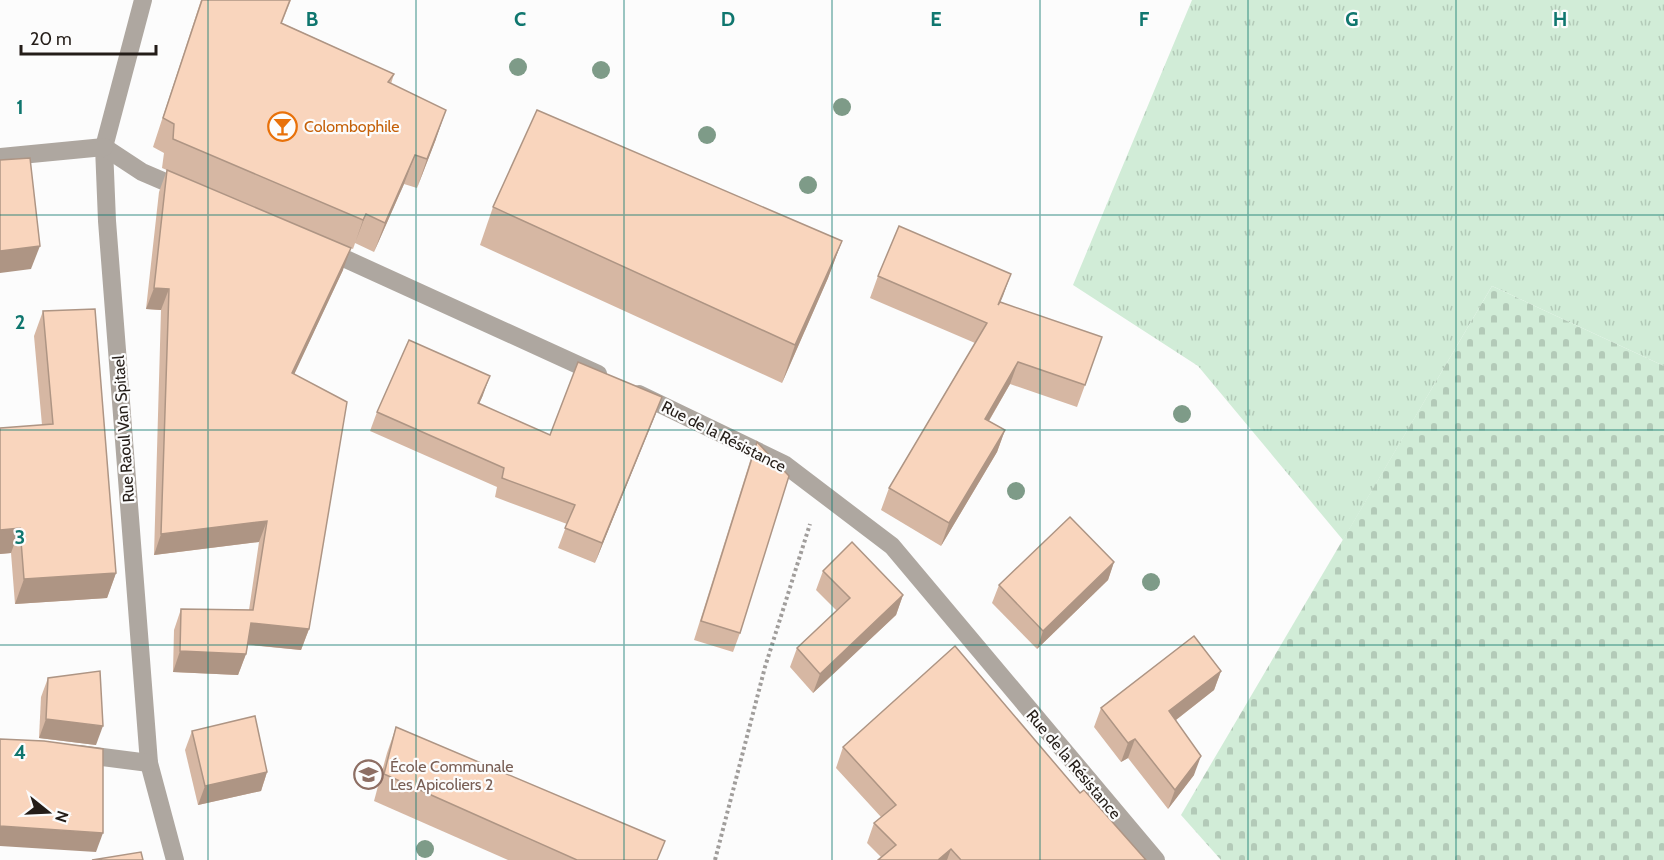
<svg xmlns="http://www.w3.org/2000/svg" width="1664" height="860" font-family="Cabin,sans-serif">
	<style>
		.grass { fill: url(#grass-tufts) }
		.cemetery { fill: url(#cemetery-stones) }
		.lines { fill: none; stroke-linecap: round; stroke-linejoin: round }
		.path { stroke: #a09d9b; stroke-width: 4; stroke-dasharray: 3 3; stroke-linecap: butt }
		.minor { stroke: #aea7a0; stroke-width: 18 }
		.tree { fill: #7e9b88 }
		.wall { fill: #d6b7a3 }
		.shaded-wall { fill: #ae9584 }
		.building { fill: #f9d5bd; stroke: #ae9584; stroke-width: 1.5 }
		.grid { fill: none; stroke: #0f766e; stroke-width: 1.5; stroke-opacity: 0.55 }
		.labels { text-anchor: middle; stroke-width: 4.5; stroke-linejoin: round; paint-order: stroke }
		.food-label { font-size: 16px; fill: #c56008; stroke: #fcfcfc; text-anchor: start }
		.street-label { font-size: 16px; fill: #241d18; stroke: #fcfcfc }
		.education-label { font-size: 16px; fill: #785e54; stroke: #fcfcfc; text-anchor: start }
		.grid-label { font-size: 20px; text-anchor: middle; font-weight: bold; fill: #0f766e; stroke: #fcfcfc; stroke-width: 4.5; stroke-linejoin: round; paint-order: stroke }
	</style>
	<defs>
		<pattern id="grass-tufts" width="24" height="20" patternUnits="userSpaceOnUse" patternTransform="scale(1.5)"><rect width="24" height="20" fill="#d1ecd7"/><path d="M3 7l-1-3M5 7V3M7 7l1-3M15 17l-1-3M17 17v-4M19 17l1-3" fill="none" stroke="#b3cab8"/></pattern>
		<pattern id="cemetery-stones" width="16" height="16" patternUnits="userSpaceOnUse" patternTransform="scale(1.5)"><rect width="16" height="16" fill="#d1ecd7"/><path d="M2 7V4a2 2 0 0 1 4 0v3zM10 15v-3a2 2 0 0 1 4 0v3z" fill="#b3cab8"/></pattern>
	</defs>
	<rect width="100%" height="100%" fill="#fcfcfc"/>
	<!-- grass -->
	<path class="grass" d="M 1192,0 L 1664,0 L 1664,366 L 1492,286 L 1343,540 L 1198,366 L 1073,285 Z"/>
	<!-- cemetery -->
	<path class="cemetery" d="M 1492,286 L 1664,366 L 1664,860 L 1221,860 L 1181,815 Z"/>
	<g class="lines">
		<!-- path -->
		<path class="path" d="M 715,860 L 765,667 L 810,524"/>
		<!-- minor -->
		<g class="minor">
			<path d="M 143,0 L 104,147 L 107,221 L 149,763 L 175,860"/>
			<path d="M 104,147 L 142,172 L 184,190"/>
			<path d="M 0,157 L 104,147"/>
			<path d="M 326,250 L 598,374"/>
			<path d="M 639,394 L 784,464 L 892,546 L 1156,860"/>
			<path d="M 79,754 L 149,763"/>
		</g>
	</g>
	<!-- trees -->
	<g class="tree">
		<circle cx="518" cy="67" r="9"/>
		<circle cx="601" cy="70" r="9"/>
		<circle cx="842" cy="107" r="9"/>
		<circle cx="707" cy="135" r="9"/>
		<circle cx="808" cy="185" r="9"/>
		<circle cx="1182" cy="414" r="9"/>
		<circle cx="1016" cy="491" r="9"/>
		<circle cx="1151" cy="582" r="9"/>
		<circle cx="425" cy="849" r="9"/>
	</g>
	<!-- wall -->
	<g class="wall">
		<path d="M 201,0 L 291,0 L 282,23 L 394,74 L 391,84 L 436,139 L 417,188 L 404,184 L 374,252 L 355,243 L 353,249 L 162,168 L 164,153 L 153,147 Z"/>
		<path d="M 167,170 L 343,270 L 294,374 L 309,629 L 301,650 L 248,645 L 246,654 L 238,675 L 173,672 L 174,630 L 181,609 L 249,610 L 259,542 L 154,555 L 161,310 L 146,309 L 159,192 Z"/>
		<path d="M 493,207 L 842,241 L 828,278 L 782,383 L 480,245 Z"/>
		<path d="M 878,276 L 1000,302 L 1085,385 L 1077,407 L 1010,384 L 989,421 L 1005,430 L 997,452 L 941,546 L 881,510 L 889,488 L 975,343 L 870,298 Z"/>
		<path d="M 43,311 L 116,573 L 107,598 L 15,604 L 11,553 L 0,554 L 0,428 L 42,425 L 34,336 Z"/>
		<path d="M 483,395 L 479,404 L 550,435 L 662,397 L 595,563 L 558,548 L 567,524 L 495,497 L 497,487 L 370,431 L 377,412 Z"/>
		<path d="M 757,442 L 740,633 L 733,652 L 694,640 L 750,461 Z"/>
		<path d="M 1114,562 L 1108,580 L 1037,649 L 992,603 L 999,585 Z"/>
		<path d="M 823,571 L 903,595 L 896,615 L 813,693 L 790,667 L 797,648 L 837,611 L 816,590 Z"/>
		<path d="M 1221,671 L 1214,690 L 1176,720 L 1194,775 L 1168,809 L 1128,758 L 1121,762 L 1094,727 L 1101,708 Z"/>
		<path d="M 48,678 L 96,745 L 39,738 L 41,697 Z"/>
		<path d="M 396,727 L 658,860 L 508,860 L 374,801 L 387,753 Z"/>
		<path d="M 192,731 L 267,772 L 261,791 L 198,805 L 185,750 Z"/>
		<path d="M 843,747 L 1080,793 L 1146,860 L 878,860 L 881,857 L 867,843 L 874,823 L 881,817 L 836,768 Z"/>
	</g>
	<!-- shaded-wall -->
	<g class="shaded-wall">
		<path d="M 446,110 L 436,139 L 417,188 L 427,159 Z"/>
		<path d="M 415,155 L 404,184 L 374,252 L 385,223 Z"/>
		<path d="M 366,214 L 355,243 L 353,249 L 363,220 Z"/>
		<path d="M 842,241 L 828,278 L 782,383 L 795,345 Z"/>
		<path d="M 40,246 L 31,269 L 0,273 L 0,251 Z"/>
		<path d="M 351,248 L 343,270 L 285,394 L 292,373 Z"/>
		<path d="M 1011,274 L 1003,296 L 990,327 L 998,305 Z"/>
		<path d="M 154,288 L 169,289 L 161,310 L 146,309 Z"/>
		<path d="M 1018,362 L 1010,384 L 977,441 L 985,419 Z"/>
		<path d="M 490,376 L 483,395 L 471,422 L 478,403 Z"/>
		<path d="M 662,397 L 655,416 L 595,563 L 602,543 Z"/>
		<path d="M 1005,430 L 997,452 L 941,546 L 949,523 Z"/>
		<path d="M 267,521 L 259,542 L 154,555 L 161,534 Z"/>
		<path d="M 20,528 L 11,553 L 0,554 L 0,530 Z"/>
		<path d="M 1114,562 L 1108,580 L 1037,649 L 1043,631 Z"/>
		<path d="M 116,573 L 107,598 L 15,604 L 24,579 Z"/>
		<path d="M 903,595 L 896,615 L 813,693 L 820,674 Z"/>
		<path d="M 251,623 L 309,629 L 301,650 L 243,644 Z"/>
		<path d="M 180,651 L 246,654 L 238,675 L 173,672 Z"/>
		<path d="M 1221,671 L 1214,690 L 1163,730 L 1169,711 Z"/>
		<path d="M 46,719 L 103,726 L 96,745 L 39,738 Z"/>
		<path d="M 1135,739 L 1128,758 L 1121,762 L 1128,743 Z"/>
		<path d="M 1201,756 L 1194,775 L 1168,809 L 1175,790 Z"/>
		<path d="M 267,772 L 261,791 L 198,805 L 205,786 Z"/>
		<path d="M 0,826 L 103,833 L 96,852 L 0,846 Z"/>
		<path d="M 951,849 L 947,860 L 938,860 Z"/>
	</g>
	<!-- building -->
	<g class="building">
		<path d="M 202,0 L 290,0 L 281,23 L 394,74 L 388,82 L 446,110 L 427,159 L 415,155 L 385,223 L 366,214 L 363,220 L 173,139 L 174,124 L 163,118 Z"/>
		<path d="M 537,110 L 842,241 L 795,345 L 493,207 Z"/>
		<path d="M 30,158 L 40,246 L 0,251 L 0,160 Z"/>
		<path d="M 167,170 L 351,248 L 292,373 L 347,402 L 309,629 L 251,623 L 246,654 L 180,651 L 181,609 L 253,610 L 267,521 L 161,534 L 169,289 L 154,288 Z"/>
		<path d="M 899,226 L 1011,274 L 998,305 L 1000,302 L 1102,337 L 1085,385 L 1018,362 L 985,419 L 1005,430 L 949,523 L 889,488 L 987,323 L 878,276 Z"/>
		<path d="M 95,309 L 116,573 L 24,579 L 20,528 L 0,530 L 0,428 L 53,424 L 43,311 Z"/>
		<path d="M 409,340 L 490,376 L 478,403 L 550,435 L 578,362 L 662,397 L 602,543 L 565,528 L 575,505 L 502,478 L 504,468 L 377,412 Z"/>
		<path d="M 757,442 L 789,476 L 740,633 L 701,621 Z"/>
		<path d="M 1070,517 L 1114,562 L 1043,631 L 999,585 Z"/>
		<path d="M 852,542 L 903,595 L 820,674 L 797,648 L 850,598 L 823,571 Z"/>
		<path d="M 1194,636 L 1221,671 L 1169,711 L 1201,756 L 1175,790 L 1135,739 L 1128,743 L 1101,708 Z"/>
		<path d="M 955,646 L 1080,793 L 1084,790 L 1146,860 L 961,860 L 951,849 L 938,860 L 878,860 L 896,845 L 874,823 L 896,805 L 843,747 Z"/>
		<path d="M 100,671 L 103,726 L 46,719 L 48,678 Z"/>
		<path d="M 255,716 L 267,772 L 205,786 L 192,731 Z"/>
		<path d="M 396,727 L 665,841 L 657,860 L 577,860 L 384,774 Z"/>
		<path d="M 0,739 L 44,741 L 103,749 L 103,833 L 0,826 Z"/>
		<path d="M 141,852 L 143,860 L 92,860 Z"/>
	</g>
	<!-- grid -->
	<path class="grid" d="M 208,0 L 208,860M 416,0 L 416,860M 624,0 L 624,860M 832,0 L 832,860M 1040,0 L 1040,860M 1248,0 L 1248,860M 1456,0 L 1456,860M 0,215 L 1664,215M 0,430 L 1664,430M 0,645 L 1664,645"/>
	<!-- icons -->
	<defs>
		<symbol id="bar-ring" viewBox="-11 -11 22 22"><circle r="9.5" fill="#fcfcfc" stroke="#e8710a" stroke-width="1.5"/><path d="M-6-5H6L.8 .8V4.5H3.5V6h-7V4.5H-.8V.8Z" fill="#e8710a"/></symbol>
		<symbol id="school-ring" viewBox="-11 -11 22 22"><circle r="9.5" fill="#fcfcfc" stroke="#8d6e63" stroke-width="1.5"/><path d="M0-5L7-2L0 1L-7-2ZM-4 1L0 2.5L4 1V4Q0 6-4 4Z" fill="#8d6e63"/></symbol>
	</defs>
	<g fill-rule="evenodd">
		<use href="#bar-ring" x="266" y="110" width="33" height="33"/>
		<use href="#school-ring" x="352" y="758" width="33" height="33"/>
	</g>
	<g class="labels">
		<!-- food labels -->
		<g class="food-label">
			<text x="304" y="132">Colombophile</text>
		</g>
		<!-- street labels -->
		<g class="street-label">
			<text transform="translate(123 429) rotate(-94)" y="6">Rue Raoul Van Spitael</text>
			<text transform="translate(724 436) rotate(27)" y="6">Rue de la Résistance</text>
			<text transform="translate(1074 764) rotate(50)" y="6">Rue de la Résistance</text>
		</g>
		<!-- education labels -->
		<g class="education-label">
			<text x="390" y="772">École Communale<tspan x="390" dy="18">Les Apicoliers 2</tspan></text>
		</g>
	</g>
	<g class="grid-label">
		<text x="312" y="26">B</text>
		<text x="520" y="26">C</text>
		<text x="728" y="26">D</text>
		<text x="936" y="26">E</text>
		<text x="1144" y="26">F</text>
		<text x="1352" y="26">G</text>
		<text x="1560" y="26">H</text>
		<text x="20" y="114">1</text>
		<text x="20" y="329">2</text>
		<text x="20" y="544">3</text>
		<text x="20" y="759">4</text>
	</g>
	<!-- north arrow -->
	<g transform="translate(48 812) rotate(108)" stroke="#fcfcfc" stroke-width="4.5" paint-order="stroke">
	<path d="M0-4.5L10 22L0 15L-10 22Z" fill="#241d18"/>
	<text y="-9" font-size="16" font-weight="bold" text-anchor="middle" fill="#241d18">N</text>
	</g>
	<!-- scale -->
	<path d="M21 45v9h135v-9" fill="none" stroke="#241d18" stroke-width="3"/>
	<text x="30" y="45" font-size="18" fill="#241d18" stroke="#fcfcfc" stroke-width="4.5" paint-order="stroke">20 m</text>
</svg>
